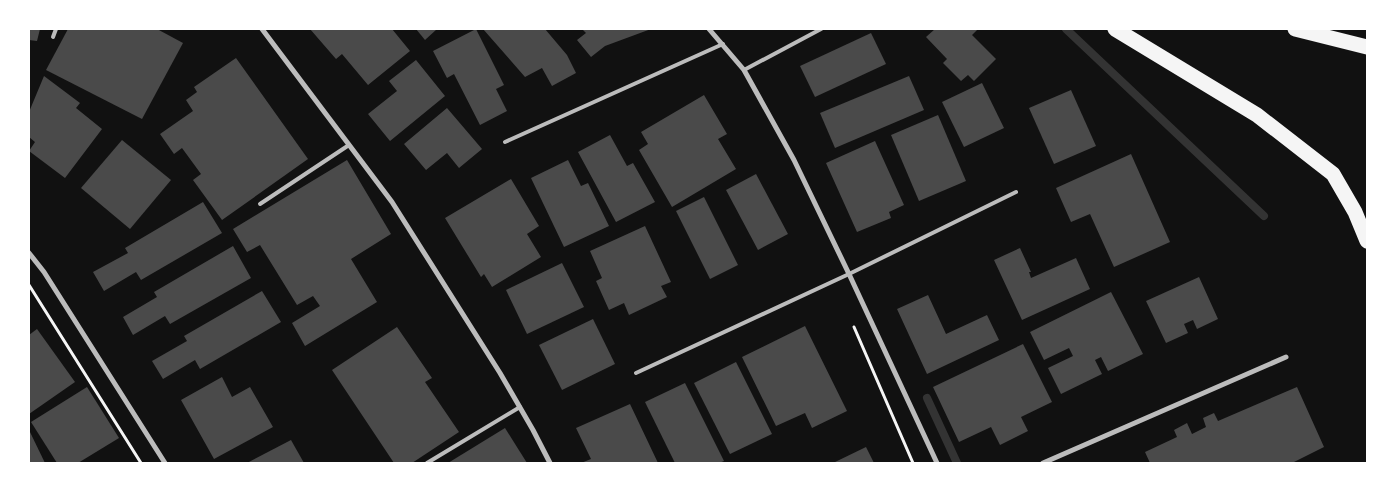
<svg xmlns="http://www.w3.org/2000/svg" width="1396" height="492" font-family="'Source Serif 4',serif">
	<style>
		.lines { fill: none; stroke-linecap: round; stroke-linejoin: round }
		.stream { stroke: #333; stroke-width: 8 }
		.building { fill: #4a4a4a }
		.path { stroke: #f5f5f5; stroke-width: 3 }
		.service { stroke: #bcbcbc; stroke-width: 4 }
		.minor { stroke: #bcbcbc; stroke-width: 5 }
		.motorway { stroke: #f5f5f5; stroke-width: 15 }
	</style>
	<rect width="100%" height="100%" fill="#111"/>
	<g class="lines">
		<!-- stream -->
		<g class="stream">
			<path d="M 1066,29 L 1264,216"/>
			<path d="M 927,398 L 957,463"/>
		</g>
	</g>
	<!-- building -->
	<g class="building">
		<path d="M 29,29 L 40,29 L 37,41 L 29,40 Z"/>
		<path d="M 68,29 L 157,29 L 183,43 L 142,119 L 46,70 Z"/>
		<path d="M 310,29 L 392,29 L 410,51 L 368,85 L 342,54 L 336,59 Z"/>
		<path d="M 416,29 L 437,29 L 425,40 Z"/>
		<path d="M 476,29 L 504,85 L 496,89 L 507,111 L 480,125 L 454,74 L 447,78 L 433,51 Z"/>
		<path d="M 483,29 L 545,29 L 567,55 L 576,73 L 552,86 L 542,68 L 525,77 Z"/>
		<path d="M 582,29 L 651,29 L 605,46 L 591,57 L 577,40 L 586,33 Z"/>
		<path d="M 935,29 L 978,29 L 972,35 L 996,59 L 974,81 L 968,75 L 961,81 L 943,63 L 947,59 L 926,37 Z"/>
		<path d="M 871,33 L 886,64 L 815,97 L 800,66 Z"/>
		<path d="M 236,58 L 308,159 L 222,220 L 193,180 L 201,174 L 182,148 L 174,154 L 160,134 L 193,111 L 186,100 L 197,92 L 194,87 Z"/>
		<path d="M 416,60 L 445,96 L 390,141 L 368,114 L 397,91 L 389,81 Z"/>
		<path d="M 44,76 L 80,103 L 76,108 L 102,129 L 65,178 L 29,151 L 35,142 L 29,137 L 29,112 Z"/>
		<path d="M 909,76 L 924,110 L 835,148 L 820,113 Z"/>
		<path d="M 982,83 L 1004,128 L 964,147 L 942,102 Z"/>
		<path d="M 1071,90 L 1096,146 L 1054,164 L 1029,108 Z"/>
		<path d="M 704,95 L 727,134 L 718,139 L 736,169 L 672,207 L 639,150 L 648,144 L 641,132 Z"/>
		<path d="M 447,108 L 482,149 L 459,168 L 447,153 L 426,170 L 404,144 Z"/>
		<path d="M 938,115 L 966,181 L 919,201 L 891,135 Z"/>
		<path d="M 610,135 L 627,166 L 633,163 L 655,202 L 616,222 L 578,152 Z"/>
		<path d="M 122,140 L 171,180 L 130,229 L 81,188 Z"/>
		<path d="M 875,141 L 904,205 L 889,212 L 891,218 L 857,232 L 826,163 Z"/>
		<path d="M 1131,154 L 1170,242 L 1114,267 L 1090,214 L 1071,222 L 1056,188 Z"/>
		<path d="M 347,160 L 391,234 L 351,259 L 377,302 L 305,346 L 292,323 L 320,306 L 313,296 L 297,305 L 260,245 L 247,252 L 233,229 Z"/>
		<path d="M 568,160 L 581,186 L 588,183 L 609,226 L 564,247 L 531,178 Z"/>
		<path d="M 756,174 L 788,234 L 758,250 L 726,190 Z"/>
		<path d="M 511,179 L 539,226 L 527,234 L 541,257 L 492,287 L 484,274 L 481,277 L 445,218 Z"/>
		<path d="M 704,197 L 738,265 L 710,279 L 676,211 Z"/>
		<path d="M 203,202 L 222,233 L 141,280 L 136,272 L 104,291 L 93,272 L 128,253 L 125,248 Z"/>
		<path d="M 645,226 L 671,282 L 661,286 L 667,297 L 629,315 L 624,303 L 609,310 L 596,281 L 602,278 L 590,251 Z"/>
		<path d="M 233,246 L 251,278 L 170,324 L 165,316 L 133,335 L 123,317 L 157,297 L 154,292 Z"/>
		<path d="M 1020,248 L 1031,272 L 1029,272 L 1031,278 L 1076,258 L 1090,289 L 1022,320 L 994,260 Z"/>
		<path d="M 562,263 L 584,307 L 527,334 L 506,290 Z"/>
		<path d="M 1199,277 L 1218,319 L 1197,329 L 1193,320 L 1184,324 L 1188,333 L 1166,343 L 1146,301 Z"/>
		<path d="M 262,291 L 281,322 L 200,369 L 195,360 L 163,379 L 152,361 L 187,341 L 184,336 Z"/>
		<path d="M 1111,292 L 1143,354 L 1108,371 L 1101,357 L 1095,360 L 1102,374 L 1061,394 L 1048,368 L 1073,356 L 1069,348 L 1044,360 L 1030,332 Z"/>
		<path d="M 928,295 L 946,334 L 987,315 L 999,340 L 927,374 L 897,309 Z"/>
		<path d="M 593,319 L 615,364 L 562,390 L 539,345 Z"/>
		<path d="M 805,326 L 847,411 L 812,428 L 805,413 L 776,426 L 742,357 Z"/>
		<path d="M 397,327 L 432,378 L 425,382 L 459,432 L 412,463 L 394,463 L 332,370 Z"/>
		<path d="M 37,329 L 75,382 L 29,414 L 29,335 Z"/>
		<path d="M 1023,344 L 1052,402 L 1021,417 L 1028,431 L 1000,445 L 991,427 L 959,442 L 933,387 Z"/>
		<path d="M 736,362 L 772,434 L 730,454 L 694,383 Z"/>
		<path d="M 222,377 L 232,397 L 250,387 L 273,427 L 214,459 L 181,400 Z"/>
		<path d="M 685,383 L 724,461 L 719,463 L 675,463 L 645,402 Z"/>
		<path d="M 87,387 L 119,438 L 78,463 L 57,463 L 31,422 Z"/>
		<path d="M 1297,387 L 1324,447 L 1292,463 L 1150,463 L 1145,452 L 1177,437 L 1174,430 L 1187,423 L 1192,434 L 1206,427 L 1203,418 L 1214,413 L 1218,421 Z"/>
		<path d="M 630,404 L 658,463 L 581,463 L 591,459 L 576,428 Z"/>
		<path d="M 505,428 L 527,463 L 448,463 Z"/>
		<path d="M 29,430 L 45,463 L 29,463 Z"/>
		<path d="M 291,440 L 304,463 L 247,463 Z"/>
		<path d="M 866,447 L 874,463 L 833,463 Z"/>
	</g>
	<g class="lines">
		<!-- path -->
		<g class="path">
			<path d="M 29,285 L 141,463"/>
			<path d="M 854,327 L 913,463"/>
		</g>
		<!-- service -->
		<g class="service">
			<path d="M 53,37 L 56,29"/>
			<path d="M 744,70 L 821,29"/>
			<path d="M 505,142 L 723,44"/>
			<path d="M 260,204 L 349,145"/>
			<path d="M 636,373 L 849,274 L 1016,192"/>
			<path d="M 427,463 L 520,407"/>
		</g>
		<!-- minor -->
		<g class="minor">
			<path d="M 262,29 L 392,202 L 500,373 L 533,430 L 550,463"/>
			<path d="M 709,29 L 744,70 L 794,160 L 849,274 L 937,463"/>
			<path d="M 29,253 L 44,272 L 165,463"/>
			<path d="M 1043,463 L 1286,357"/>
		</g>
		<!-- motorway -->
		<g class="motorway">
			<path d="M 1115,29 L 1257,115 L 1333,174 L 1355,212 L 1367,241"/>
			<path d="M 1295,29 L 1367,47"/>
		</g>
	</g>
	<!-- border -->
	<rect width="1396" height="492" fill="none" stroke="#ffffff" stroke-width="60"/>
</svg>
